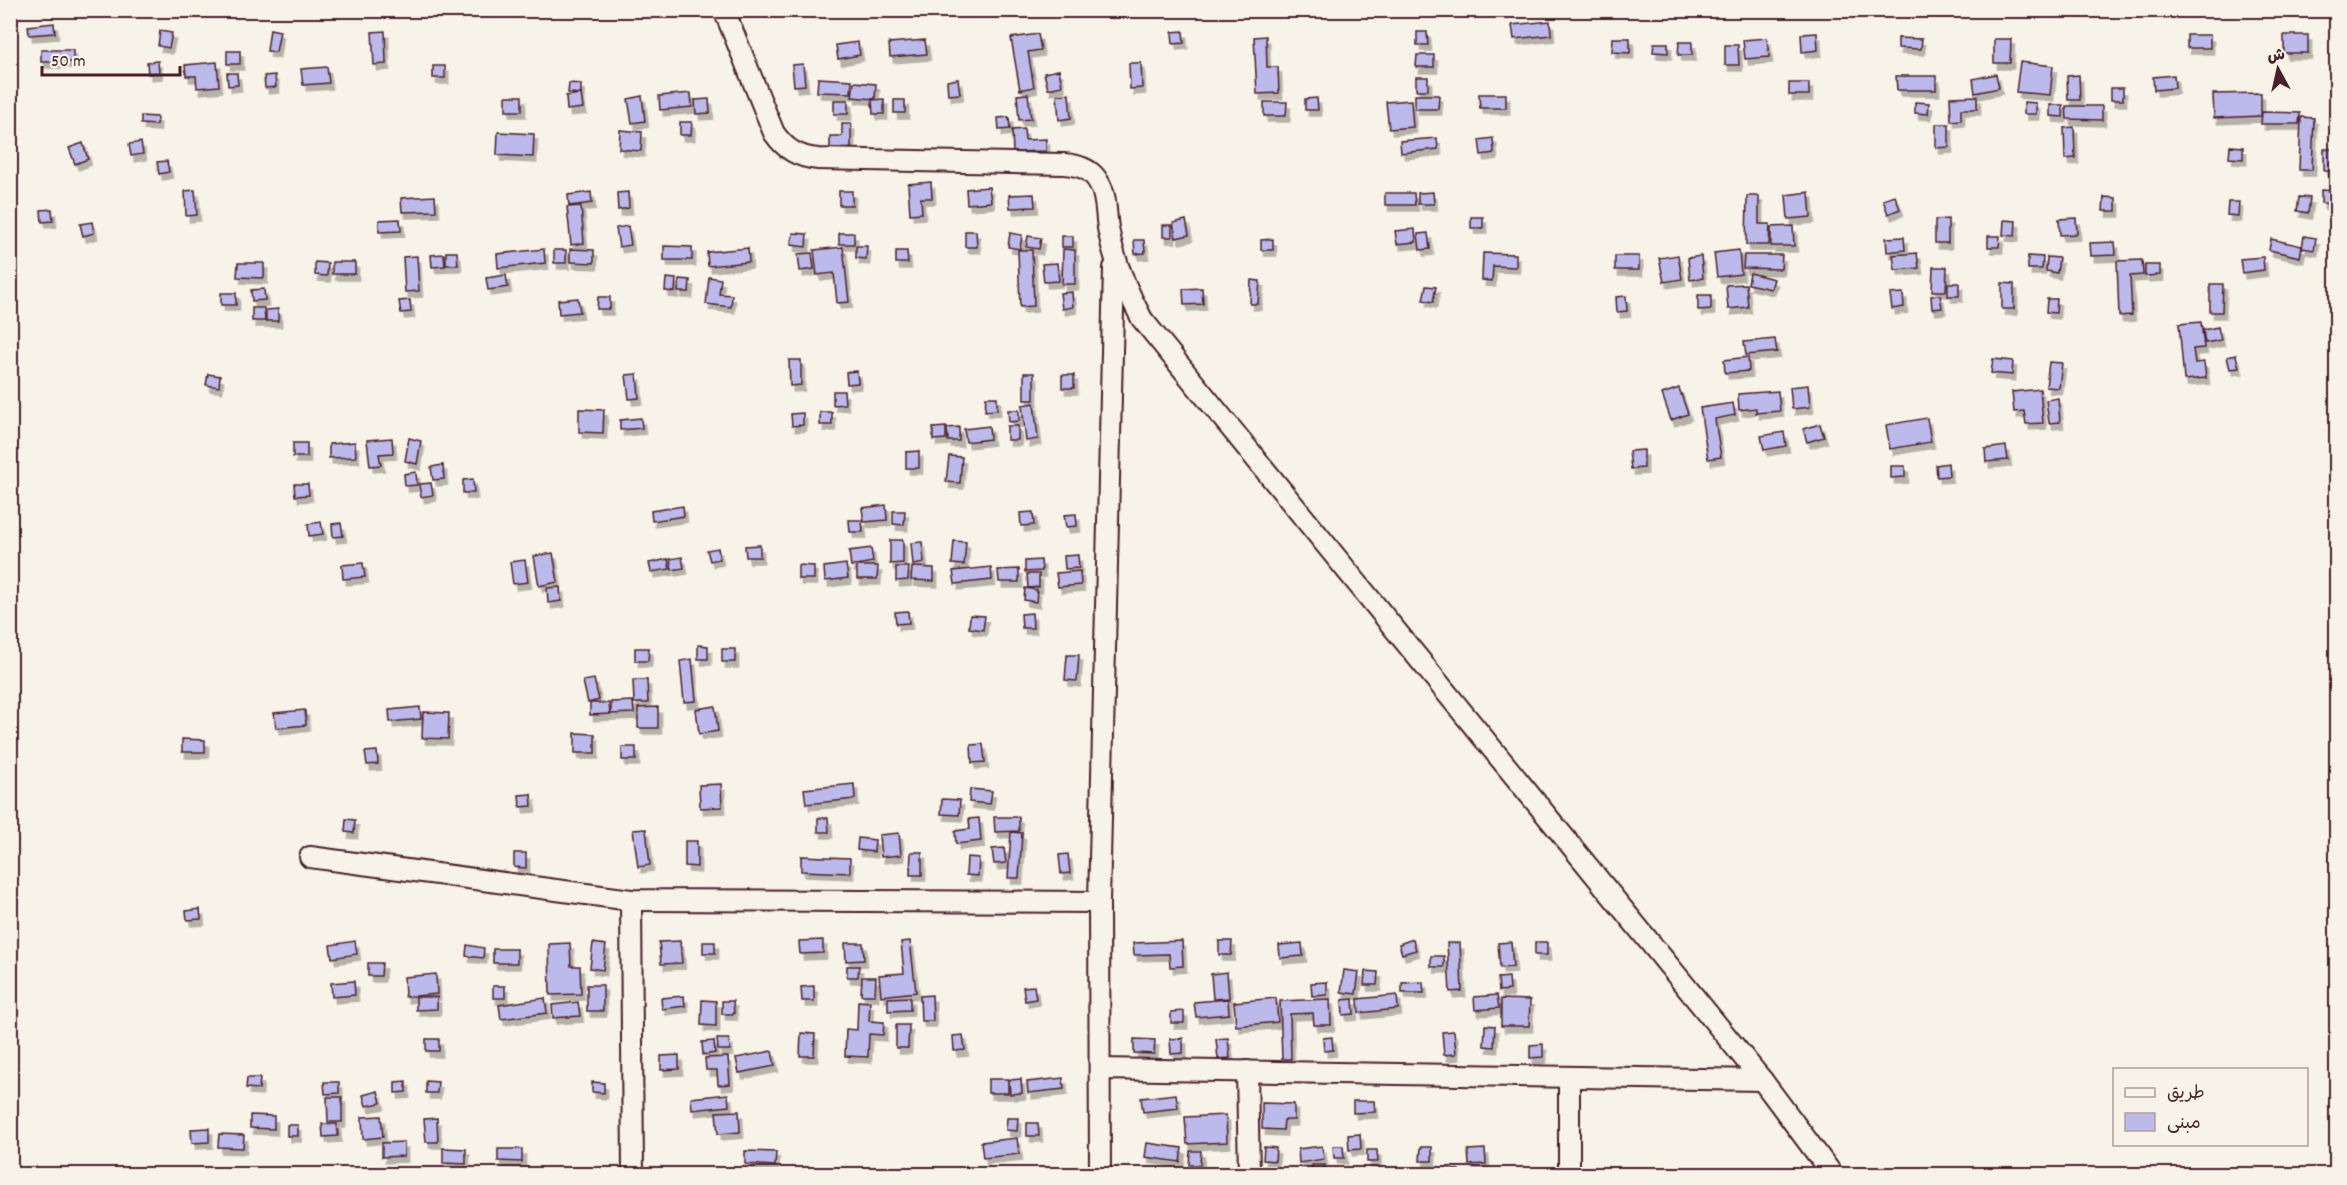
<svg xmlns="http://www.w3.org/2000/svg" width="2347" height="1185" font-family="Dekko,'Playpen Sans Arabic',sans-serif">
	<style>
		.building { fill: #bcb9eb; stroke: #4a1f2b; stroke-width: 1.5; filter: url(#shadow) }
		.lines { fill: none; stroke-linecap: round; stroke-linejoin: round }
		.minor-casing { stroke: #4a1f2b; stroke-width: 24 }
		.minor { stroke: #f7f3e8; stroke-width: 20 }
	</style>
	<defs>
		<filter id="shadow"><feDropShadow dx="3.5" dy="6" stdDeviation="0" flood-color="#0004"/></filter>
	</defs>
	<rect width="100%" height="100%" fill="#f7f3e8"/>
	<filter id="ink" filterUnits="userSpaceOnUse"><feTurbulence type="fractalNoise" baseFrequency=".0167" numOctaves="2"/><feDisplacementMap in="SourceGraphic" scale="12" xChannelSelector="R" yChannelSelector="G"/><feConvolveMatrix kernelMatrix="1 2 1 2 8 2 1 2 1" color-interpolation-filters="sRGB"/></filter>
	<g filter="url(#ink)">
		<!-- building -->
		<g class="building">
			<path d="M 1550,21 L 1551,35 L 1514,39 L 1512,25 Z"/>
			<path d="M 54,23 L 55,33 L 29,35 L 28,26 Z"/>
			<path d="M 270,29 L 280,31 L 276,52 L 267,51 Z"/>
			<path d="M 160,31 L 172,33 L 169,48 L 158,46 Z"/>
			<path d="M 385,31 L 386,64 L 374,65 L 372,32 Z"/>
			<path d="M 1183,31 L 1184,43 L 1173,44 L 1172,32 Z"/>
			<path d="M 1417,32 L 1427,32 L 1428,45 L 1417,45 Z"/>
			<path d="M 1817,33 L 1818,50 L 1802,52 L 1801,34 Z"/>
			<path d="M 1038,34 L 1041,50 L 1028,52 L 1034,87 L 1020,90 L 1011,38 Z"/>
			<rect x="2187" y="35" width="23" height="13"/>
			<rect x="2284" y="35" width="24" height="18"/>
			<path d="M 1266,36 L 1267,67 L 1278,67 L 1279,93 L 1257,94 L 1254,37 Z"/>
			<path d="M 1613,38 L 1630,38 L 1630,53 L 1612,52 Z"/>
			<path d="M 1767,38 L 1769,57 L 1745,59 L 1743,40 Z"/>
			<path d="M 1898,38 L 1922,39 L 1921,49 L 1898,48 Z"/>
			<path d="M 1994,39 L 2011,39 L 2010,63 L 1994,63 Z"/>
			<path d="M 925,40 L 927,54 L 890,57 L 889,43 Z"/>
			<path d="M 858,42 L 860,55 L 838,59 L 836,45 Z"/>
			<path d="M 1679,42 L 1692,42 L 1692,55 L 1678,55 Z"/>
			<path d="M 1654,43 L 1668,43 L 1668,53 L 1653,52 Z"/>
			<path d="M 1725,45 L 1738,45 L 1739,65 L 1725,65 Z"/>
			<rect x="41" y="50" width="32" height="12"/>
			<rect x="227" y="51" width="13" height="13"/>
			<path d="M 1417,55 L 1434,55 L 1434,67 L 1416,67 Z"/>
			<path d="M 158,61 L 159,73 L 148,74 L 147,62 Z"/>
			<path d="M 217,62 L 219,86 L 197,88 L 196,76 L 186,76 L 185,65 Z"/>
			<path d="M 2020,62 L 2053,66 L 2050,95 L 2016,92 Z"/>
			<path d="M 1129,63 L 1141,63 L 1142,88 L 1130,89 Z"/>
			<path d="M 803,64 L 805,85 L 794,86 L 792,65 Z"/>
			<rect x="433" y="66" width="12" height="12"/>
			<path d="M 327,67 L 329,83 L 303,85 L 301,69 Z"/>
			<path d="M 1059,70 L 1062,86 L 1048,89 L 1044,73 Z"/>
			<path d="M 227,73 L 237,73 L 238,85 L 228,86 Z"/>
			<path d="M 1996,74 L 1999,88 L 1975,93 L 1973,79 Z"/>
			<path d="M 275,75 L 276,87 L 265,88 L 264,76 Z"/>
			<path d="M 2079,75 L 2080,100 L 2068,100 L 2067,76 Z"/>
			<path d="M 2174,75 L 2175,88 L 2154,90 L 2153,77 Z"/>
			<path d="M 1896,76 L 1936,76 L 1936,90 L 1897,90 Z"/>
			<rect x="1416" y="77" width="12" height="13"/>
			<path d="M 818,78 L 852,80 L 851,93 L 817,92 Z"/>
			<path d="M 958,79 L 960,94 L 948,95 L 947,81 Z"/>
			<path d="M 854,82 L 876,84 L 875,99 L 852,97 Z"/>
			<path d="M 569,83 L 581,84 L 581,94 L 568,93 Z"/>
			<rect x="1789" y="83" width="20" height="12"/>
			<rect x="2111" y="88" width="12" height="12"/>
			<path d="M 691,93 L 692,107 L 660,110 L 659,96 Z"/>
			<path d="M 2261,93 L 2261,116 L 2214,118 L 2213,94 Z"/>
			<path d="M 581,94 L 583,108 L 567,110 L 566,96 Z"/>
			<path d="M 1028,94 L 1031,119 L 1019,120 L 1017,95 Z"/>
			<path d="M 1069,94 L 1071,118 L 1059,120 L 1057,95 Z"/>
			<path d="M 1479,94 L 1506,94 L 1506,108 L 1480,108 Z"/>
			<path d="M 1415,95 L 1439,95 L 1438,109 L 1415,109 Z"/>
			<rect x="506" y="96" width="16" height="15"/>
			<path d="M 642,96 L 645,121 L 632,123 L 628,99 Z"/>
			<path d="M 1977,96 L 1977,109 L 1961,109 L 1961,120 L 1951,121 L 1950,97 Z"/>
			<path d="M 1317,98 L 1318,110 L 1305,110 L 1305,99 Z"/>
			<path d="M 709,99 L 710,113 L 696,114 L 695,100 Z"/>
			<path d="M 884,99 L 884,114 L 873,114 L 872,100 Z"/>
			<rect x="834" y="100" width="14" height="14"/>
			<rect x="894" y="100" width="11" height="13"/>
			<path d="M 1411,100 L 1413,127 L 1389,129 L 1386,102 Z"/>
			<path d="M 1264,102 L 1287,102 L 1286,116 L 1264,116 Z"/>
			<path d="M 1915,102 L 1929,103 L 1928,114 L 1915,113 Z"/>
			<path d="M 2024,102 L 2036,103 L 2036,114 L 2024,114 Z"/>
			<path d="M 2050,105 L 2063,105 L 2063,117 L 2050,116 Z"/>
			<path d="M 2066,106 L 2102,106 L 2102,120 L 2067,119 Z"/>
			<path d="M 2262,112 L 2300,113 L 2299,124 L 2261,124 Z"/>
			<path d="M 141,116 L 157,117 L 157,125 L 141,124 Z"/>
			<path d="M 1009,117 L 1010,129 L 999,130 L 998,118 Z"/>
			<path d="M 2301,117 L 2314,118 L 2312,170 L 2299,170 Z"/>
			<path d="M 680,122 L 692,122 L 691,135 L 680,135 Z"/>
			<path d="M 842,124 L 851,124 L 851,150 L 830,150 L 830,136 L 842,136 Z"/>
			<path d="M 1936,124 L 1949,124 L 1949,147 L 1936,148 Z"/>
			<path d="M 2074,127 L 2075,158 L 2065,159 L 2064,128 Z"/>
			<path d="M 1024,129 L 1025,140 L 1046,139 L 1046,151 L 1013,152 L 1012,130 Z"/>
			<path d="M 620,130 L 642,132 L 641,151 L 619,149 Z"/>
			<path d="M 498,132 L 534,134 L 533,157 L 497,155 Z"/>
			<path d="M 1437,138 L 1438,149 L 1401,153 L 1400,141 Z"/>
			<path d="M 1493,138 L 1494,153 L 1481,155 L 1479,140 Z"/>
			<path d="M 141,142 L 143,154 L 131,156 L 129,144 Z"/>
			<path d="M 83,143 L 88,159 L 75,164 L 69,148 Z"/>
			<path d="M 2230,146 L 2243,147 L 2243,159 L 2229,158 Z"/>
			<rect x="2324" y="149" width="12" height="22"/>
			<path d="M 167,161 L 169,172 L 159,174 L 157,162 Z"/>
			<path d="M 931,182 L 932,198 L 921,198 L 922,213 L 910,214 L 908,184 Z"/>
			<path d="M 989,187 L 991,202 L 967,204 L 966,189 Z"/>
			<path d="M 195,190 L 197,215 L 186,216 L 185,191 Z"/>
			<path d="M 2321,190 L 2336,191 L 2336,204 L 2321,203 Z"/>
			<rect x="839" y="191" width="13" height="14"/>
			<path d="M 591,192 L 592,203 L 569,206 L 568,195 Z"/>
			<path d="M 628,192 L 629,208 L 618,210 L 617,193 Z"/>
			<path d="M 1433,192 L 1434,204 L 1418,204 L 1418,193 Z"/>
			<path d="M 1809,192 L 1811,217 L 1788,219 L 1786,195 Z"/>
			<path d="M 1385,193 L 1414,193 L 1415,205 L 1385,205 Z"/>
			<path d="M 1034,194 L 1035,207 L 1010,208 L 1009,195 Z"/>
			<path d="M 435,196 L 436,211 L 402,212 L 401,198 Z"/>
			<path d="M 1747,196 L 1759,196 L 1759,224 L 1770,224 L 1769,245 L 1746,245 Z"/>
			<path d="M 1895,196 L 1900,209 L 1888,214 L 1883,200 Z"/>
			<path d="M 2104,197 L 2116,198 L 2116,211 L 2103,211 Z"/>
			<path d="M 2299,197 L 2310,198 L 2308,213 L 2297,211 Z"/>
			<path d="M 2228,202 L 2239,202 L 2238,216 L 2227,215 Z"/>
			<path d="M 581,206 L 584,243 L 571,245 L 567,207 Z"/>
			<path d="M 52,209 L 53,221 L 42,222 L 41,210 Z"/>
			<rect x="1471" y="217" width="12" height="11"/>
			<path d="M 2076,218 L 2077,234 L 2060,235 L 2059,219 Z"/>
			<path d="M 400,219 L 401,231 L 379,232 L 379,220 Z"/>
			<path d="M 1948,219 L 1948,243 L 1935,243 L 1935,220 Z"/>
			<path d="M 1186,220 L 1189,235 L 1176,238 L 1173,223 Z"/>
			<path d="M 2004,220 L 2016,221 L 2015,236 L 2003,235 Z"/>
			<path d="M 92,222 L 94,233 L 83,236 L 80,224 Z"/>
			<rect x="1163" y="225" width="9" height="12"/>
			<path d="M 628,226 L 631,245 L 619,247 L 616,228 Z"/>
			<path d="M 1793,226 L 1794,246 L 1771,246 L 1771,227 Z"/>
			<path d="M 1415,229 L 1416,242 L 1397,244 L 1395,231 Z"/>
			<path d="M 965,231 L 976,231 L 977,247 L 965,247 Z"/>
			<path d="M 793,233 L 807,234 L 806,247 L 791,245 Z"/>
			<rect x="839" y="233" width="15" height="11"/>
			<path d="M 1010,233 L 1022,235 L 1020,249 L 1008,247 Z"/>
			<path d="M 1428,233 L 1430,249 L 1420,250 L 1418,234 Z"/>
			<path d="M 1028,236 L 1041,238 L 1039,249 L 1026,247 Z"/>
			<rect x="1062" y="236" width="11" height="11"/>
			<path d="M 1988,236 L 2000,236 L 1999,247 L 1988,247 Z"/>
			<path d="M 2304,236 L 2316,238 L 2314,250 L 2302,248 Z"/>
			<path d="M 1904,237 L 1905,250 L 1887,252 L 1886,238 Z"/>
			<path d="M 1273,239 L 1273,250 L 1261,250 L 1261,240 Z"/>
			<path d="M 2271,239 L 2302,246 L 2300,257 L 2269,250 Z"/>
			<path d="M 1134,240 L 1144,240 L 1145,253 L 1135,254 Z"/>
			<path d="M 2115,242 L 2116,255 L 2091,256 L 2090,243 Z"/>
			<path d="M 664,246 L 692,247 L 692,260 L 664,260 Z"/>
			<path d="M 856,246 L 867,246 L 866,259 L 856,258 Z"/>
			<path d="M 843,247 L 849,302 L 837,303 L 834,273 L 817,275 L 814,250 Z"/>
			<path d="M 748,248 L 749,262 L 708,266 L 707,252 Z"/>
			<path d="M 544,249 L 545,263 L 498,268 L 497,254 Z"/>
			<path d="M 570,249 L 594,250 L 594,263 L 570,262 Z"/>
			<path d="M 1063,249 L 1075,250 L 1075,284 L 1062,284 Z"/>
			<rect x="554" y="250" width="12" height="13"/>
			<path d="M 1018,250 L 1032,250 L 1034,306 L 1020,307 Z"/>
			<path d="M 1739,250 L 1741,274 L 1717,277 L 1714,253 Z"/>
			<path d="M 896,251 L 907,251 L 908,263 L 896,263 Z"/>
			<path d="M 446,252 L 457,252 L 458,265 L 446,265 Z"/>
			<path d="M 812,253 L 814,269 L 800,271 L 798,254 Z"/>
			<path d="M 1483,253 L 1516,254 L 1516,267 L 1493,266 L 1492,281 L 1482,280 Z"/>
			<path d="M 1917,253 L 1919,268 L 1895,270 L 1893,255 Z"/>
			<path d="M 444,254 L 445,266 L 432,267 L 431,255 Z"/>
			<path d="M 1678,255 L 1682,279 L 1664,282 L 1659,258 Z"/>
			<path d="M 1744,255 L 1782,255 L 1781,269 L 1743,268 Z"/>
			<path d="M 417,256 L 419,291 L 405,292 L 403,257 Z"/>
			<rect x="1615" y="256" width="24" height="14"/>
			<path d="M 1701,256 L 1703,278 L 1690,280 L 1688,258 Z"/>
			<path d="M 2028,256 L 2043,257 L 2042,269 L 2028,269 Z"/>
			<path d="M 2047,257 L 2059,258 L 2057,273 L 2046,271 Z"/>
			<path d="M 2263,257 L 2264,270 L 2242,273 L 2240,259 Z"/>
			<path d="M 2142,260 L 2143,275 L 2130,276 L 2132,315 L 2119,316 L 2117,261 Z"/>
			<path d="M 315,262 L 328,263 L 327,276 L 315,275 Z"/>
			<rect x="332" y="262" width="23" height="12"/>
			<path d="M 238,263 L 264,263 L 264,278 L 237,277 Z"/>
			<path d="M 1057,263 L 1059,281 L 1044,282 L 1042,264 Z"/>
			<path d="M 2145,265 L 2160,265 L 2160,275 L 2145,276 Z"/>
			<path d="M 1933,267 L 1947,267 L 1946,291 L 1932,291 Z"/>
			<path d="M 1750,273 L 1774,279 L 1771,289 L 1748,284 Z"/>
			<path d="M 506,275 L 508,287 L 488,290 L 486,278 Z"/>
			<path d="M 709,277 L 721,279 L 719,294 L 732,295 L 731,307 L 706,304 Z"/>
			<path d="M 666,278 L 676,279 L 675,292 L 665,291 Z"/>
			<path d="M 679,279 L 690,280 L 689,292 L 678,292 Z"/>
			<path d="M 1251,280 L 1260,281 L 1258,304 L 1250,304 Z"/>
			<rect x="1948" y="283" width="11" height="13"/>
			<path d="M 2002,283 L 2014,284 L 2014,309 L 2002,309 Z"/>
			<path d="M 1746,284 L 1748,307 L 1728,309 L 1726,285 Z"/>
			<path d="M 2210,284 L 2223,284 L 2222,312 L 2210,312 Z"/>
			<path d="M 1426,286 L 1436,287 L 1433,302 L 1423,300 Z"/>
			<path d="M 1202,288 L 1203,304 L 1184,305 L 1183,289 Z"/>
			<path d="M 264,289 L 265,300 L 252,301 L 251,290 Z"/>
			<path d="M 1072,292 L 1073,307 L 1062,309 L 1060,293 Z"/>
			<rect x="221" y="293" width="15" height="12"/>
			<path d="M 1903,293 L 1904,307 L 1892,309 L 1890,294 Z"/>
			<path d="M 1698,295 L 1711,295 L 1711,309 L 1698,310 Z"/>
			<path d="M 1940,295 L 1942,308 L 1932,309 L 1931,296 Z"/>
			<path d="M 1626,296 L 1627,311 L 1617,312 L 1616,297 Z"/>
			<path d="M 598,297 L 610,297 L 610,309 L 597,309 Z"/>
			<path d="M 578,298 L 580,312 L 559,314 L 558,300 Z"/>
			<path d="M 2047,299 L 2057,299 L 2056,313 L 2046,312 Z"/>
			<path d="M 410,300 L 411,312 L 401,313 L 399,301 Z"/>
			<path d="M 252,308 L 264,308 L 265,321 L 252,321 Z"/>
			<path d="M 278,309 L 278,321 L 266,321 L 266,310 Z"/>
			<path d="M 2201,322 L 2204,348 L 2193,349 L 2195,363 L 2204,362 L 2206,378 L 2184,380 L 2179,324 Z"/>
			<path d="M 2218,327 L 2221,340 L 2205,343 L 2203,330 Z"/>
			<path d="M 1775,339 L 1777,352 L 1746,355 L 1744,342 Z"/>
			<path d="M 2236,355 L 2239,368 L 2230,369 L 2227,357 Z"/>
			<path d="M 1748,357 L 1749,371 L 1725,373 L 1724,360 Z"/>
			<path d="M 1993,359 L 2013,361 L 2012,375 L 1991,373 Z"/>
			<path d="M 789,360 L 801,360 L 801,385 L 790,386 Z"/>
			<path d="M 2049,362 L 2062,363 L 2059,388 L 2046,387 Z"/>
			<path d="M 857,371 L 858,383 L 847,384 L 846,372 Z"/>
			<rect x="1024" y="373" width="10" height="27"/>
			<path d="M 208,374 L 220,376 L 219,387 L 206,385 Z"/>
			<path d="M 637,374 L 639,398 L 629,399 L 626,375 Z"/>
			<rect x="1062" y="375" width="12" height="13"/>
			<path d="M 1808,385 L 1810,407 L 1792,409 L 1790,387 Z"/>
			<path d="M 1679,388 L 1688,414 L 1671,420 L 1662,394 Z"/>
			<path d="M 2040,389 L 2043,423 L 2026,424 L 2024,411 L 2014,412 L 2012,392 Z"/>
			<path d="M 833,391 L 844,391 L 845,404 L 833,405 Z"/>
			<path d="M 1778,391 L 1780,411 L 1756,413 L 1756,408 L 1739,410 L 1738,394 Z"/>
			<path d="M 986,397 L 997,397 L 997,410 L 985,411 Z"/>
			<path d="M 2058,398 L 2060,422 L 2049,423 L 2046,400 Z"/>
			<path d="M 1034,403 L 1038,439 L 1026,441 L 1022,405 Z"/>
			<path d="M 1733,403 L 1735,415 L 1715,419 L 1721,457 L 1708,459 L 1700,408 Z"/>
			<path d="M 579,409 L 604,410 L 603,433 L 579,432 Z"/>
			<path d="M 1008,410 L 1019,410 L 1019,421 L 1009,422 Z"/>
			<rect x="820" y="412" width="12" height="13"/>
			<path d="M 803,413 L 803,425 L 792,426 L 791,414 Z"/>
			<path d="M 641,418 L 642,428 L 620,430 L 620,420 Z"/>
			<path d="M 1927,418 L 1931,442 L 1890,449 L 1886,425 Z"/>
			<path d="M 1820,424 L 1824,437 L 1807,442 L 1803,429 Z"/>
			<path d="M 989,426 L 990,439 L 966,442 L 964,429 Z"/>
			<rect x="1007" y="426" width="11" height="14"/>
			<path d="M 946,427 L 946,439 L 933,440 L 933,428 Z"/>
			<path d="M 959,427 L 959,441 L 948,441 L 947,428 Z"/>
			<path d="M 1784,432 L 1786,446 L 1764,450 L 1761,436 Z"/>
			<path d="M 392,438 L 393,453 L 379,454 L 381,465 L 370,466 L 367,440 Z"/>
			<path d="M 409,438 L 421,441 L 417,464 L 405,461 Z"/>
			<path d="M 355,442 L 356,457 L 329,458 L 329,444 Z"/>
			<rect x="293" y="443" width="14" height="14"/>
			<path d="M 2006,446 L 2008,460 L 1986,462 L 1985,449 Z"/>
			<path d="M 1644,450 L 1644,468 L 1631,469 L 1629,451 Z"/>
			<path d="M 919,451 L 919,468 L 906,468 L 906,452 Z"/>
			<path d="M 949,456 L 962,457 L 960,483 L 946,482 Z"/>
			<path d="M 1948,463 L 1949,476 L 1937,477 L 1936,465 Z"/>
			<path d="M 443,465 L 444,479 L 433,480 L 431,467 Z"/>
			<path d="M 1891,466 L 1905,466 L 1905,477 L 1891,478 Z"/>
			<path d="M 416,472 L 417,485 L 405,486 L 404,474 Z"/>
			<path d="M 473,479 L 474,493 L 463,493 L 463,480 Z"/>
			<path d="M 431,483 L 433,495 L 421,497 L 419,484 Z"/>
			<path d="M 294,484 L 308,484 L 309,495 L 295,496 Z"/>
			<path d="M 886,505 L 887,520 L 864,522 L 862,508 Z"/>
			<path d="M 683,506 L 684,516 L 652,521 L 651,511 Z"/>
			<path d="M 893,511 L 905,511 L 904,525 L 893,524 Z"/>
			<path d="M 1033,512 L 1034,525 L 1021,526 L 1020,513 Z"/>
			<path d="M 1076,514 L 1077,526 L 1066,527 L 1064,515 Z"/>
			<path d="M 849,520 L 862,520 L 863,532 L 850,532 Z"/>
			<path d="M 321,522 L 323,534 L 309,536 L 308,524 Z"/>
			<path d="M 341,523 L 343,536 L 333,537 L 332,524 Z"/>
			<path d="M 890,540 L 903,540 L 903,563 L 890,564 Z"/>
			<path d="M 954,541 L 966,542 L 964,565 L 952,564 Z"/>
			<path d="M 922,542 L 924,563 L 913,565 L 911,543 Z"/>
			<path d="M 760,545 L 760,557 L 746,557 L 745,546 Z"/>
			<path d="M 718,548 L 720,559 L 710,561 L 707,550 Z"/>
			<path d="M 871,548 L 873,562 L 851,566 L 849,551 Z"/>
			<path d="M 553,553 L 558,582 L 539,586 L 534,556 Z"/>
			<path d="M 1078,555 L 1079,568 L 1065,569 L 1064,556 Z"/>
			<path d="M 682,557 L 684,568 L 672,570 L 670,559 Z"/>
			<path d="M 668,559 L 670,569 L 651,572 L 649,563 Z"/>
			<path d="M 525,560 L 528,582 L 513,584 L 510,562 Z"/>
			<path d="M 1041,560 L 1042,571 L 1025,572 L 1025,561 Z"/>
			<path d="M 363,563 L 365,577 L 343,579 L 342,565 Z"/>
			<path d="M 846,564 L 848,578 L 825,581 L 824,567 Z"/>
			<path d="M 798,565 L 814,566 L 814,579 L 798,579 Z"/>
			<path d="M 857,566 L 878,566 L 877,579 L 857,579 Z"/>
			<path d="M 896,567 L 909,567 L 908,580 L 896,581 Z"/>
			<path d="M 912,567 L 934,568 L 934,581 L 911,580 Z"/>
			<path d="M 991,567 L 992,580 L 955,584 L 953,571 Z"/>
			<path d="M 1019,569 L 1019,582 L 999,582 L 998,570 Z"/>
			<path d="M 1080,571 L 1081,585 L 1058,587 L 1056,573 Z"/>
			<path d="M 1027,574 L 1039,574 L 1039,587 L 1028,588 Z"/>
			<path d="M 560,587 L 561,601 L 548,603 L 547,588 Z"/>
			<path d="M 1025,588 L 1037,590 L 1036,602 L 1024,600 Z"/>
			<path d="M 908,611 L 909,623 L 896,624 L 895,612 Z"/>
			<path d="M 1032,613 L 1033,628 L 1022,628 L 1021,614 Z"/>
			<path d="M 970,615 L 985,616 L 983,630 L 969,628 Z"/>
			<path d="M 698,645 L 708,646 L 708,659 L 698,659 Z"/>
			<path d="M 635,648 L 649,648 L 648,661 L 635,661 Z"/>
			<rect x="722" y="649" width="13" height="13"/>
			<path d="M 1067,655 L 1079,655 L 1077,681 L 1065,680 Z"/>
			<path d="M 692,659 L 696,701 L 684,702 L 680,661 Z"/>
			<path d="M 594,679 L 599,700 L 588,703 L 583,681 Z"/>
			<path d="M 633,680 L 647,680 L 648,703 L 634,703 Z"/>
			<path d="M 633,701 L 634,713 L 611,714 L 611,702 Z"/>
			<path d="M 590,703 L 609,703 L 610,714 L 590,715 Z"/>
			<path d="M 715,706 L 718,731 L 699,734 L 696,709 Z"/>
			<path d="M 420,707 L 421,719 L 390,722 L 389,710 Z"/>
			<path d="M 658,707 L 658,728 L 638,728 L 638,708 Z"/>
			<path d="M 305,710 L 306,725 L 276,728 L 274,713 Z"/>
			<path d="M 423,712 L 449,713 L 448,739 L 422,738 Z"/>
			<path d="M 575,733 L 595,734 L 595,753 L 575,753 Z"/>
			<path d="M 182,739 L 205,740 L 205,752 L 182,752 Z"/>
			<path d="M 983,744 L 985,762 L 972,763 L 971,745 Z"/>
			<rect x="622" y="747" width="14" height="13"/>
			<path d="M 377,751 L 378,764 L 367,765 L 365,752 Z"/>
			<path d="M 721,784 L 722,807 L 700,808 L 699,785 Z"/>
			<path d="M 854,784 L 855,799 L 806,804 L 804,789 Z"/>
			<path d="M 970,789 L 992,791 L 990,804 L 969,802 Z"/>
			<path d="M 531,794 L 532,806 L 520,807 L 519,795 Z"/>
			<path d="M 942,799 L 960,800 L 959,815 L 941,814 Z"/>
			<path d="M 994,817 L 1019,817 L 1019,831 L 995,832 Z"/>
			<path d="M 818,818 L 828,818 L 829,832 L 818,832 Z"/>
			<path d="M 979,818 L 981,841 L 956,844 L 955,831 L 970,829 L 969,819 Z"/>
			<path d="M 346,819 L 355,820 L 354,833 L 345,832 Z"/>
			<path d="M 646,829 L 650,865 L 638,867 L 633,830 Z"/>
			<path d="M 1011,832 L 1022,833 L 1019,878 L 1008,878 Z"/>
			<path d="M 899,833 L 901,855 L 881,857 L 879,835 Z"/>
			<path d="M 858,838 L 875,840 L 874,852 L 857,850 Z"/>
			<path d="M 685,841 L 697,841 L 697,867 L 685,866 Z"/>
			<path d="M 1004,848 L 1006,863 L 994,864 L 992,849 Z"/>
			<path d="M 911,852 L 922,852 L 922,875 L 910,875 Z"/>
			<path d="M 514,853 L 526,853 L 526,868 L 514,867 Z"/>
			<path d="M 1068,854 L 1070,873 L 1061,874 L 1059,855 Z"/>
			<path d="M 801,856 L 850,858 L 850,873 L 801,871 Z"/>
			<path d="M 967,857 L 979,858 L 978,876 L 966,875 Z"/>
			<path d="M 200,909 L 201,919 L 187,920 L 186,911 Z"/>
			<path d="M 1413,939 L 1416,950 L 1402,954 L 1399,944 Z"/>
			<path d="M 823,940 L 823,953 L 800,954 L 799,941 Z"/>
			<path d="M 355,941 L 357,954 L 332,958 L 330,945 Z"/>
			<path d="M 680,941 L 682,963 L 661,964 L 659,942 Z"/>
			<path d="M 910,941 L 916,992 L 881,996 L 879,975 L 904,973 L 901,942 Z"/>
			<path d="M 1182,941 L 1183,966 L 1170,967 L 1169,954 L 1134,955 L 1133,943 Z"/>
			<path d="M 1219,941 L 1232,941 L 1231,955 L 1219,955 Z"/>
			<rect x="703" y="942" width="12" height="11"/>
			<path d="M 1511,942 L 1513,967 L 1500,968 L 1498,943 Z"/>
			<rect x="1535" y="942" width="12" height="13"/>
			<path d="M 570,943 L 571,966 L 580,966 L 581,994 L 550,995 L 549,944 Z"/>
			<path d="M 593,943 L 606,945 L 603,970 L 590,968 Z"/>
			<path d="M 845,943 L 863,943 L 864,960 L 846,961 Z"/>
			<path d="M 1302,943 L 1303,956 L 1280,958 L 1279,945 Z"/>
			<path d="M 1447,943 L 1460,943 L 1462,991 L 1450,992 Z"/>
			<path d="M 467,945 L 484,948 L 483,958 L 466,956 Z"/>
			<rect x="493" y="949" width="24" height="14"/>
			<rect x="1431" y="956" width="13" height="11"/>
			<path d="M 368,963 L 382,963 L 381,976 L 368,976 Z"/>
			<path d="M 847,966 L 859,966 L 858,977 L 847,977 Z"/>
			<path d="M 1344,970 L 1359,972 L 1356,994 L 1341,992 Z"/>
			<path d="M 1365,971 L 1378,972 L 1377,985 L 1364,985 Z"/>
			<path d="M 1227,972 L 1229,998 L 1213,999 L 1211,974 Z"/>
			<path d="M 436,974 L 437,994 L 405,997 L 404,977 Z"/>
			<path d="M 862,977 L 876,977 L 875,995 L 861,995 Z"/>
			<path d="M 1509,977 L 1510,990 L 1499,991 L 1498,978 Z"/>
			<path d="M 354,981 L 355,995 L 332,997 L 331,983 Z"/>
			<path d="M 1327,982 L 1327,995 L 1312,996 L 1311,983 Z"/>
			<path d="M 1423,982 L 1424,993 L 1402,993 L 1402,983 Z"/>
			<rect x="587" y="985" width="16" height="26"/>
			<rect x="493" y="986" width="12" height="12"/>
			<path d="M 814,986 L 814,1001 L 802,1001 L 801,987 Z"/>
			<path d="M 1034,986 L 1036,999 L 1025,1001 L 1023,987 Z"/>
			<path d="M 932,995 L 933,1021 L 921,1021 L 920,996 Z"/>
			<path d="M 1397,995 L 1398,1009 L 1359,1013 L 1358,999 Z"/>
			<path d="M 1497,995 L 1499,1008 L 1475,1010 L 1474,997 Z"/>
			<path d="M 684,996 L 685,1006 L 662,1009 L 661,998 Z"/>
			<path d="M 416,997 L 437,997 L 437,1009 L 416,1010 Z"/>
			<path d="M 910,997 L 910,1010 L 888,1011 L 888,998 Z"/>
			<path d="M 545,998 L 547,1013 L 501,1019 L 499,1005 Z"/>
			<path d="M 1276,998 L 1278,1022 L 1236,1026 L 1234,1002 Z"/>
			<path d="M 1228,999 L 1229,1014 L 1196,1017 L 1194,1002 Z"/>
			<path d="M 1330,999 L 1331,1025 L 1314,1025 L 1313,1013 L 1290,1014 L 1291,1059 L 1282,1059 L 1280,1001 Z"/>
			<path d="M 1353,999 L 1354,1014 L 1343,1015 L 1342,1000 Z"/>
			<path d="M 1501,999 L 1530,1000 L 1529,1026 L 1501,1026 Z"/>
			<path d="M 702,1000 L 716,1001 L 716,1026 L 701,1025 Z"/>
			<path d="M 722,1001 L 733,1001 L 734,1014 L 722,1014 Z"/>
			<path d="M 858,1001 L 870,1002 L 869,1021 L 884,1022 L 883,1035 L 869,1034 L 868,1057 L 845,1056 L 846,1029 L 857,1030 Z"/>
			<path d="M 578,1002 L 580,1016 L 553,1018 L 552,1005 Z"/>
			<path d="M 1184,1011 L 1184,1023 L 1171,1023 L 1171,1012 Z"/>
			<path d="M 896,1025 L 909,1025 L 908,1048 L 896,1048 Z"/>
			<path d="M 1485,1025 L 1495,1026 L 1494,1047 L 1484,1046 Z"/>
			<path d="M 1454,1031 L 1456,1054 L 1444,1055 L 1442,1032 Z"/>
			<path d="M 801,1033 L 815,1034 L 814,1056 L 800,1056 Z"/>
			<path d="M 963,1035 L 965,1050 L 954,1051 L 953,1036 Z"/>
			<path d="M 1332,1037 L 1333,1050 L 1324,1051 L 1323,1038 Z"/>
			<path d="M 1183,1038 L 1183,1053 L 1171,1054 L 1170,1039 Z"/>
			<path d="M 1228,1038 L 1230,1058 L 1218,1059 L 1216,1039 Z"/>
			<rect x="426" y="1039" width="13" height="12"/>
			<path d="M 717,1039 L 729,1039 L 730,1050 L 718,1050 Z"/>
			<path d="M 1134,1039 L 1155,1040 L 1154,1054 L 1134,1053 Z"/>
			<path d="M 714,1041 L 715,1053 L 703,1055 L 702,1042 Z"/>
			<path d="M 1543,1044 L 1543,1057 L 1530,1058 L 1530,1045 Z"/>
			<path d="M 772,1051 L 775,1066 L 739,1073 L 736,1058 Z"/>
			<path d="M 679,1055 L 679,1069 L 661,1070 L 661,1056 Z"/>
			<path d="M 728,1057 L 730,1084 L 718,1085 L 717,1070 L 706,1070 L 705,1058 Z"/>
			<path d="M 247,1078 L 260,1078 L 259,1089 L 246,1088 Z"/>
			<path d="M 1063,1078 L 1064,1089 L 1028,1093 L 1027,1082 Z"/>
			<rect x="988" y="1079" width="20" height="14"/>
			<path d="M 1021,1079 L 1022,1093 L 1010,1094 L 1009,1080 Z"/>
			<path d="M 406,1081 L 406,1092 L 395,1093 L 395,1082 Z"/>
			<path d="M 426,1081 L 438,1082 L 437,1093 L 426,1093 Z"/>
			<path d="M 324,1082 L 339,1082 L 339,1093 L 325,1094 Z"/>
			<path d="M 592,1082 L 604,1083 L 604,1093 L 592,1092 Z"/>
			<path d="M 378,1091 L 381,1103 L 366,1106 L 363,1095 Z"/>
			<path d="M 728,1094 L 729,1106 L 692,1110 L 691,1098 Z"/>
			<path d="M 1176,1094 L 1178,1108 L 1143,1112 L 1141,1098 Z"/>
			<path d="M 327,1097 L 342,1097 L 342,1122 L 328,1122 Z"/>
			<path d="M 1353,1101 L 1374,1101 L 1375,1112 L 1353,1113 Z"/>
			<path d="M 1262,1103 L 1294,1104 L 1294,1120 L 1284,1120 L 1283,1130 L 1262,1129 Z"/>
			<path d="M 739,1111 L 740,1132 L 718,1134 L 716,1112 Z"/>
			<path d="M 250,1115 L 274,1116 L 274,1129 L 250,1128 Z"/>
			<path d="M 1226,1115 L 1227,1142 L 1187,1144 L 1185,1117 Z"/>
			<path d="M 381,1116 L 383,1137 L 363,1139 L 362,1117 Z"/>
			<path d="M 437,1118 L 438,1142 L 426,1142 L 424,1119 Z"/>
			<path d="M 1007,1118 L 1018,1118 L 1017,1131 L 1006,1130 Z"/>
			<path d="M 1027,1123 L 1038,1123 L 1039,1136 L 1027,1136 Z"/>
			<path d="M 322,1124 L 337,1124 L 338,1136 L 323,1137 Z"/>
			<rect x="287" y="1125" width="11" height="11"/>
			<path d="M 209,1128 L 209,1142 L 192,1143 L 191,1129 Z"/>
			<path d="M 219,1134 L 244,1135 L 243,1148 L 218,1147 Z"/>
			<path d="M 1360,1134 L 1361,1149 L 1349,1150 L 1348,1135 Z"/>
			<path d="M 1017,1138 L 1019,1154 L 983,1158 L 981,1142 Z"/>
			<path d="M 404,1142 L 404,1156 L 382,1157 L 382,1143 Z"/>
			<path d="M 1147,1143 L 1182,1148 L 1180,1162 L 1145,1157 Z"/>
			<path d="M 1322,1146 L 1324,1159 L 1299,1163 L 1298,1149 Z"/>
			<path d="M 1333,1146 L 1343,1146 L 1344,1158 L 1334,1158 Z"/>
			<path d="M 1264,1147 L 1276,1148 L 1275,1161 L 1263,1160 Z"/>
			<path d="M 1421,1147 L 1432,1147 L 1432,1161 L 1420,1161 Z"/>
			<path d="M 443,1148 L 466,1149 L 466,1164 L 443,1163 Z"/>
			<path d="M 498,1149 L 522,1149 L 522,1162 L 498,1161 Z"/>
			<path d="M 1485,1149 L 1486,1164 L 1469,1165 L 1468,1150 Z"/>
			<path d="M 1367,1150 L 1377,1150 L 1378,1162 L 1367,1162 Z"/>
			<path d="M 745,1151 L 776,1152 L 775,1166 L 745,1164 Z"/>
			<path d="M 1190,1151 L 1201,1151 L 1200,1165 L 1189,1165 Z"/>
			<path d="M 1312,1165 L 1325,1165 L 1324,1174 L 1312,1174 Z"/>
			<path d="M 1434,1168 L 1459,1170 L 1459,1174 L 1434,1174 Z"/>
			<path d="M 1547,1169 L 1547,1174 L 1509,1174 L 1509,1172 Z"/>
		</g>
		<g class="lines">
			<defs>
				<g id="minor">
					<path d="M 724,10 L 774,133 C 786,150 798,157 818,159 L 1064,164 C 1079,165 1092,169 1099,183 C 1108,198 1105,217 1109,233 C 1115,264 1127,291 1142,319 L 1762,1080 L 1832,1174"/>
					<path d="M 310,857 L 631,900 L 1099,902"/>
					<path d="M 631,900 L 633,1174"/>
					<path d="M 1100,1069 L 1762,1080"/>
					<path d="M 1247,1071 L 1249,1174"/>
					<path d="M 1569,1077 L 1569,1174"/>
					<path d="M 1100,1174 L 1099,902 L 1114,268"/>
				</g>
			</defs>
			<!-- minor casing -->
			<use href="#minor" class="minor-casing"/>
			<!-- minor -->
			<use href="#minor" class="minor"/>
		</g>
	</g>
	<!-- margin -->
	<rect width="2347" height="1185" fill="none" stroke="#f7f3e8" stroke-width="36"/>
	<rect x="18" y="18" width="2311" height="1149" fill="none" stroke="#4a1f2b" stroke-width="2" filter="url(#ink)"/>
	<!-- legend -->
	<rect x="2113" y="1068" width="195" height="78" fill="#f7f3e8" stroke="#b29e9c" stroke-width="1.5"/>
	<rect x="2125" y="1088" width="30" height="9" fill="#f7f3e8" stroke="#b29e9c" stroke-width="1.5"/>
	<text x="2167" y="1098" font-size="18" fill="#4a1f2b">طريق</text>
	<rect x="2125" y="1113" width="30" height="18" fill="#bcb9eb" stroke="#b29e9c" stroke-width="1.5"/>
	<text x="2167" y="1128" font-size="18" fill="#4a1f2b">مبنى</text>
	<!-- north arrow -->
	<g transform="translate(2278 69) rotate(352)" stroke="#f7f3e8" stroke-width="4.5" paint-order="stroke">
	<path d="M0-4.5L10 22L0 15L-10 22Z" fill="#4a1f2b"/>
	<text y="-9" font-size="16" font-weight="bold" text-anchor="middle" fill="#4a1f2b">ش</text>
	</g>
	<!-- scale -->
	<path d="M42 66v9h138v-9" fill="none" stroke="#4a1f2b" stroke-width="3"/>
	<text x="51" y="66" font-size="18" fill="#4a1f2b" stroke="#f7f3e8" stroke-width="4.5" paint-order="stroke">50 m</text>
</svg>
